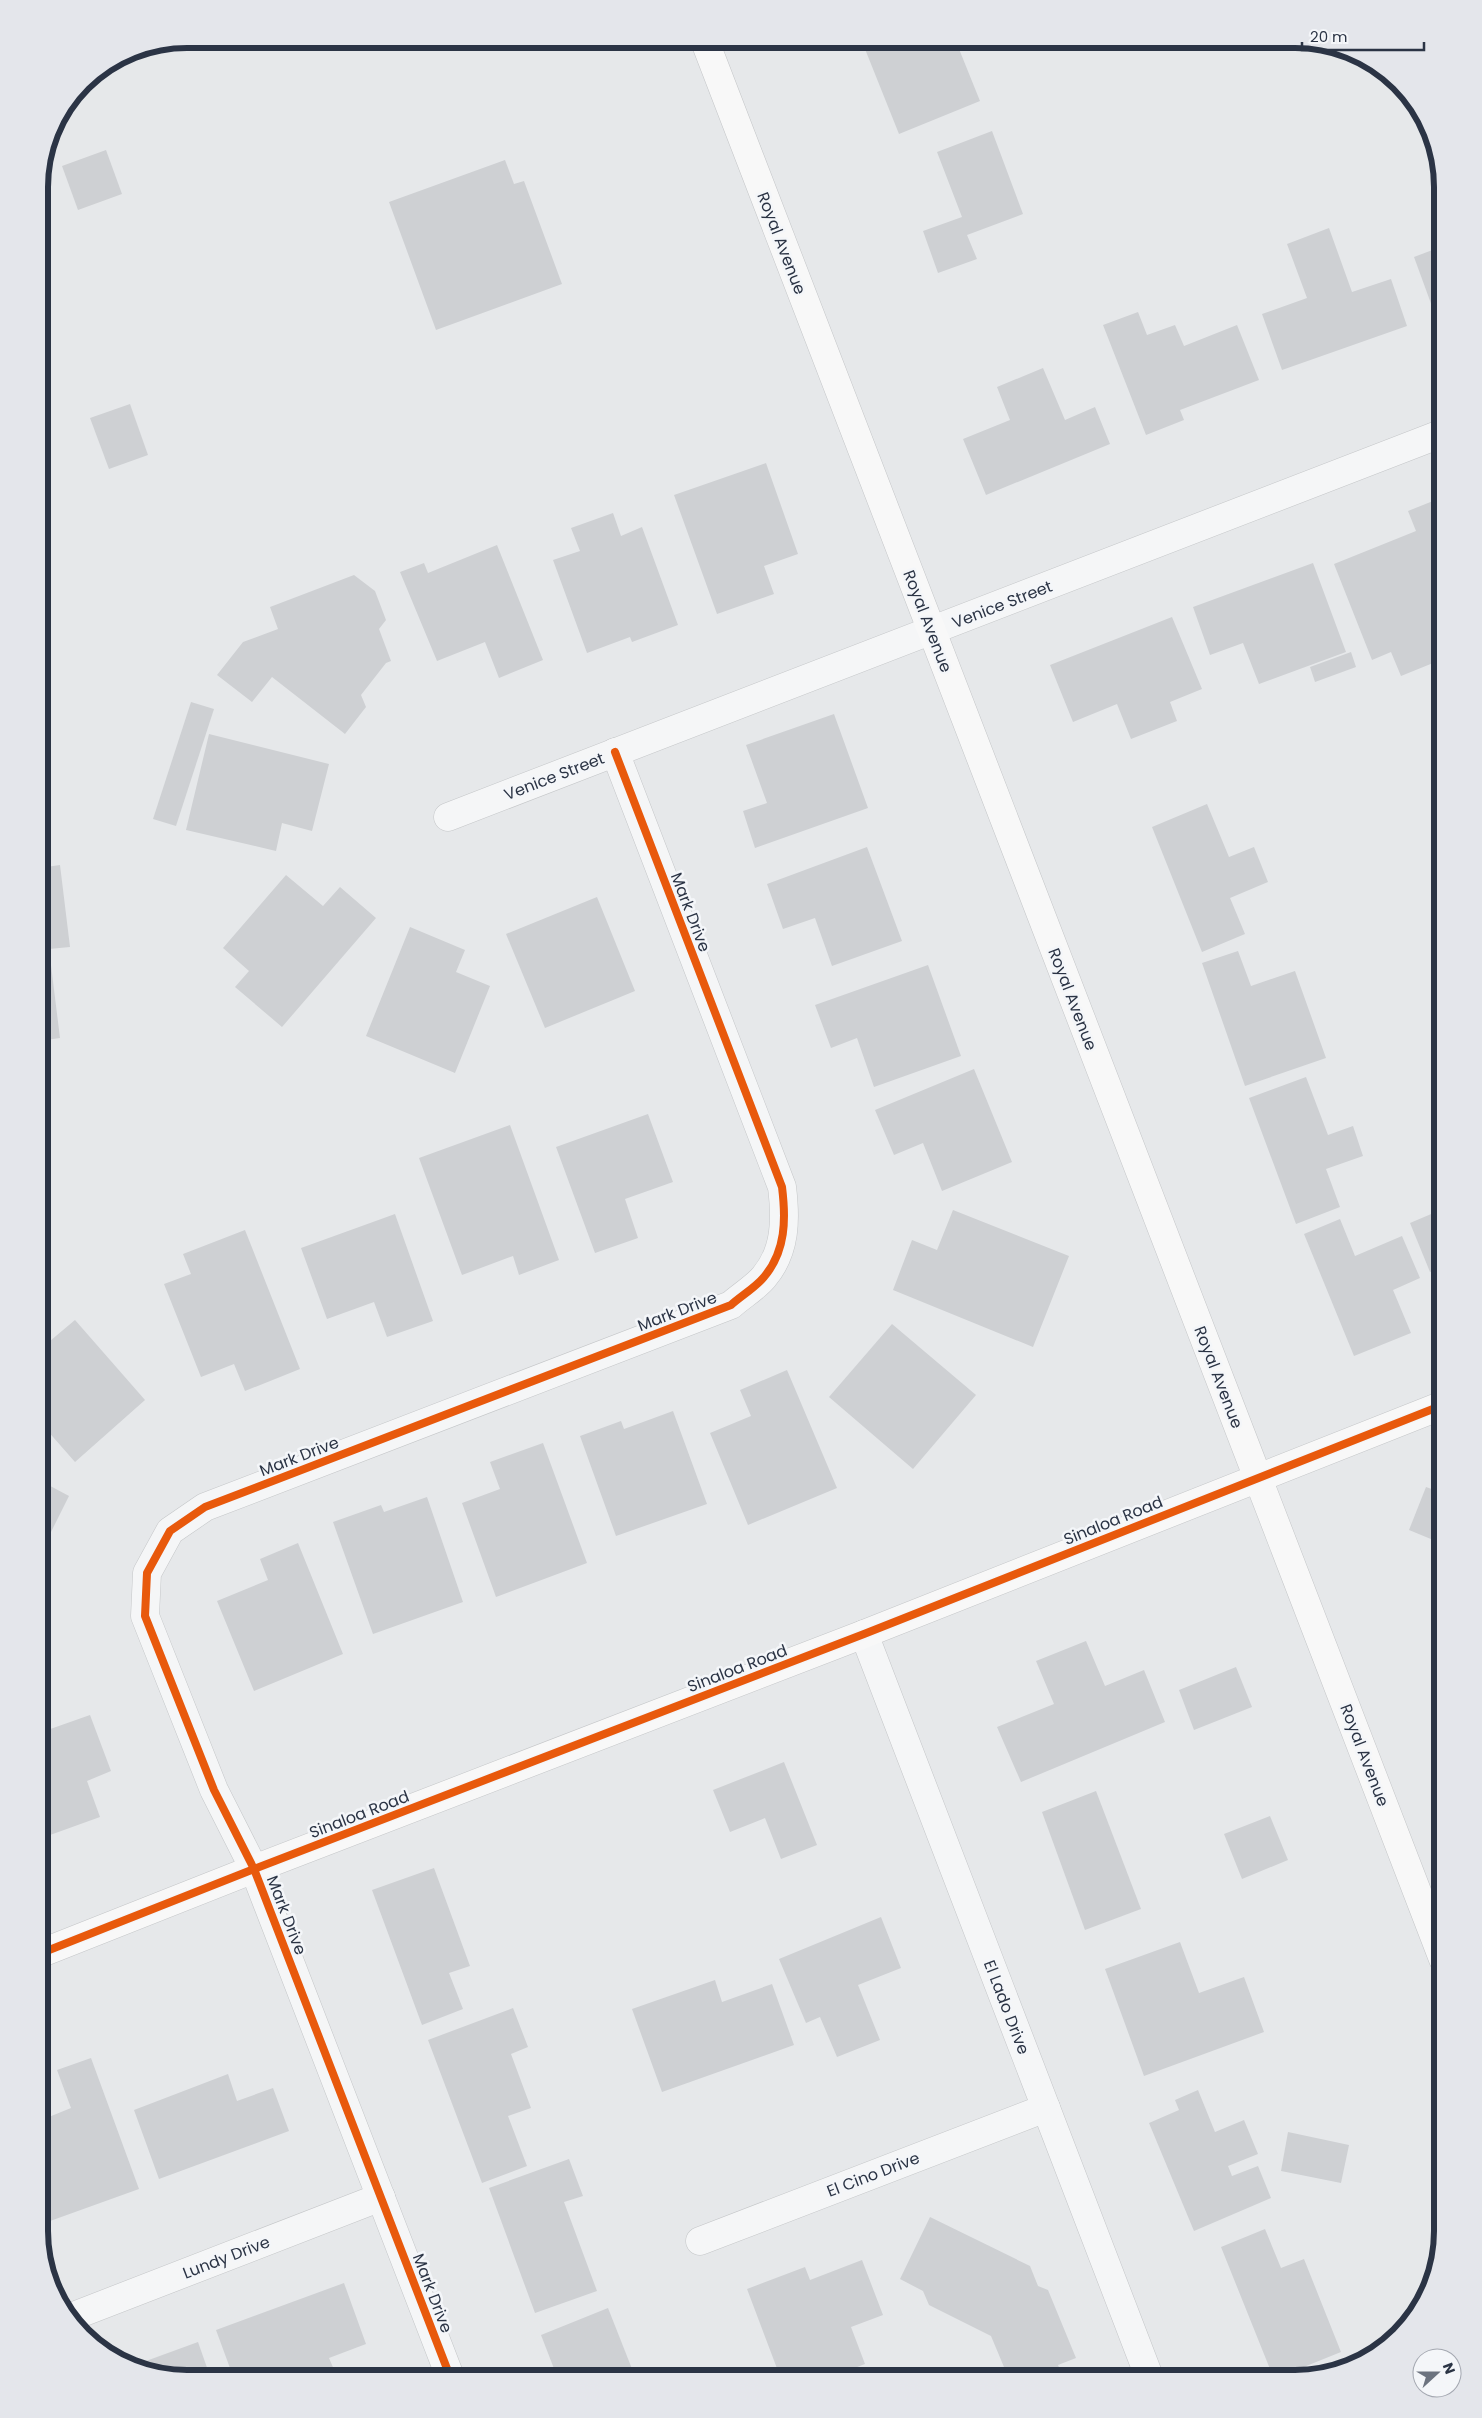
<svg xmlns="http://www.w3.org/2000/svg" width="1482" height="2418" font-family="Poppins,sans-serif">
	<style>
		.building { fill: #ced0d3 }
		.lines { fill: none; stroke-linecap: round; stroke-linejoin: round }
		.street-casing { stroke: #c4c6c8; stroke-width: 29 }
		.secondary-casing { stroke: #c4c6c8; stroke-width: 29 }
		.street { stroke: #f5f6f7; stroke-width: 28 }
		.secondary { stroke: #f8f8f8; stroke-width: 28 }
		.cycleway-casing { stroke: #f4f6f9; stroke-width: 11 }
		.cycleway { stroke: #e8590c; stroke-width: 8 }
		.labels { text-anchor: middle; stroke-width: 5; stroke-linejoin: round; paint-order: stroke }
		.street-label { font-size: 16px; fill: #2b3445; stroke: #f4f6f9 }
		.rim { fill: none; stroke: #2b3445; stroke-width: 6 }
	</style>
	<rect width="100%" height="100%" fill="#e6e8ea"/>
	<!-- building -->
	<g class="building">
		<path d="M 861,39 L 923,39 L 924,43 L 936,39 L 955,39 L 980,101 L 899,134 Z"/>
		<path d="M 992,131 L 1023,214 L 967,235 L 977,259 L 938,273 L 923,231 L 962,217 L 937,152 Z"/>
		<path d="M 106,150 L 122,194 L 78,210 L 62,166 Z"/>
		<path d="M 505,160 L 514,184 L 524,181 L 562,284 L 436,330 L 389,202 Z"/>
		<path d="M 1329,228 L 1352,292 L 1391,279 L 1407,326 L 1282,370 L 1262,314 L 1307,298 L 1287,244 Z"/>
		<path d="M 1443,246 L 1443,317 L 1437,320 L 1414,257 Z"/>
		<path d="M 1138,312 L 1147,335 L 1175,325 L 1184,346 L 1237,325 L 1259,380 L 1180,410 L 1184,420 L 1146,435 L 1103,325 Z"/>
		<path d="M 1043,368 L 1065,420 L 1095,407 L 1110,444 L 986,495 L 963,439 L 1010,420 L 997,387 Z"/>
		<path d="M 130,404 L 148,455 L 109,469 L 90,418 Z"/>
		<path d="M 766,463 L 798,554 L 764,566 L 774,594 L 717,614 L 674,495 Z"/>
		<path d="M 1443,497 L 1443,659 L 1401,676 L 1391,652 L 1372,660 L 1334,564 L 1416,531 L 1408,511 Z"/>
		<path d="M 613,513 L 621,536 L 642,527 L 678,625 L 632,642 L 630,637 L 587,653 L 553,560 L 580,551 L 571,528 Z"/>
		<path d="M 497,545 L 543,660 L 499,678 L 485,642 L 437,661 L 400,572 L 424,563 L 428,573 Z"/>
		<path d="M 1313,563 L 1346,652 L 1259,684 L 1243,643 L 1210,655 L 1193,607 Z"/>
		<path d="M 354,575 L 375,591 L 386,620 L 379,629 L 391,661 L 386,663 L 361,695 L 366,707 L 345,734 L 272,677 L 252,702 L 217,675 L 243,642 L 278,629 L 270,607 Z"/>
		<path d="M 1172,617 L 1202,689 L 1170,702 L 1177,721 L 1131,739 L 1117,704 L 1073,722 L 1050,665 Z"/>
		<path d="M 1351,652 L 1356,667 L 1315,682 L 1310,667 Z"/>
		<path d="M 191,702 L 214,709 L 176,826 L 153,819 Z"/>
		<path d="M 834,714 L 868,808 L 755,848 L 743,811 L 767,803 L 746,745 Z"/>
		<path d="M 209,734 L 329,764 L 312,831 L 282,823 L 276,851 L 186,830 Z"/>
		<path d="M 1207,804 L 1229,857 L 1254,847 L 1268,882 L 1230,898 L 1245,934 L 1202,952 L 1152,827 Z"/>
		<path d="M 867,847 L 902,941 L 832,966 L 815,918 L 783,929 L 767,884 Z"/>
		<path d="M 60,865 L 70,947 L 49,949 L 60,1038 L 39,1041 L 39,868 Z"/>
		<path d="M 286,875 L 323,906 L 340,887 L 376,918 L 282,1027 L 235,987 L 249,971 L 223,948 Z"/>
		<path d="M 597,897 L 635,991 L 545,1028 L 506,934 Z"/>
		<path d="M 410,927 L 465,950 L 456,972 L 490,986 L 455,1073 L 366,1036 Z"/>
		<path d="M 1238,951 L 1251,986 L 1295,971 L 1326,1058 L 1245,1086 L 1202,963 Z"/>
		<path d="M 928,965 L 961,1056 L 874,1087 L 857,1038 L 831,1048 L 815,1005 Z"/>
		<path d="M 974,1069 L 1012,1162 L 942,1191 L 923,1143 L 894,1155 L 875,1110 Z"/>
		<path d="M 1306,1077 L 1328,1135 L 1353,1126 L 1363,1156 L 1326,1169 L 1340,1207 L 1296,1224 L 1249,1098 Z"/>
		<path d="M 648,1114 L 673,1182 L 625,1199 L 638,1238 L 595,1253 L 556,1147 Z"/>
		<path d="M 510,1125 L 559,1260 L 519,1275 L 513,1256 L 462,1275 L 419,1158 Z"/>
		<path d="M 1443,1209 L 1443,1267 L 1430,1272 L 1410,1223 Z"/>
		<path d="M 953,1210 L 1069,1256 L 1033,1347 L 893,1290 L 912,1240 L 937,1250 Z"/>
		<path d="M 395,1214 L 433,1321 L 387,1337 L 374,1302 L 327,1319 L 301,1248 Z"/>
		<path d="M 1340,1219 L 1355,1256 L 1402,1236 L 1420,1278 L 1393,1290 L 1411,1333 L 1354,1356 L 1304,1234 Z"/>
		<path d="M 245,1230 L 300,1369 L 245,1391 L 234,1364 L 201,1377 L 164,1284 L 191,1274 L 183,1254 Z"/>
		<path d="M 75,1320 L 145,1400 L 75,1462 L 39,1421 L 39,1328 L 50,1341 Z"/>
		<path d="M 892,1324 L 976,1395 L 913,1469 L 829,1397 Z"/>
		<path d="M 787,1370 L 837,1488 L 748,1525 L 710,1433 L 751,1416 L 740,1390 Z"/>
		<path d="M 673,1411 L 707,1504 L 616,1536 L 580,1436 L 621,1421 L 624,1429 Z"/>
		<path d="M 543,1443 L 587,1563 L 496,1597 L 462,1503 L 500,1489 L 490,1462 Z"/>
		<path d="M 39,1480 L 69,1496 L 46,1542 L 39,1538 Z"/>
		<path d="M 1426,1487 L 1443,1493 L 1443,1544 L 1409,1530 Z"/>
		<path d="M 427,1497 L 463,1602 L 373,1634 L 333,1522 L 381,1505 L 384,1512 Z"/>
		<path d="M 298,1543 L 343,1654 L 254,1691 L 217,1601 L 268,1580 L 260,1559 Z"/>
		<path d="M 1086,1641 L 1105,1686 L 1144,1670 L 1165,1722 L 1021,1782 L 997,1727 L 1054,1704 L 1036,1661 Z"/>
		<path d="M 1236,1667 L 1252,1707 L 1194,1730 L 1179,1690 Z"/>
		<path d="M 90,1715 L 111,1771 L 87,1781 L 100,1817 L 39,1839 L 39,1733 Z"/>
		<path d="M 784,1762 L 817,1845 L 781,1859 L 765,1818 L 730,1832 L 713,1790 Z"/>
		<path d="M 1096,1791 L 1141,1909 L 1085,1930 L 1042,1812 Z"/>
		<path d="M 1270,1816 L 1288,1860 L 1242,1879 L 1224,1834 Z"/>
		<path d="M 434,1868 L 470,1966 L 449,1973 L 463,2009 L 422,2025 L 372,1890 Z"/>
		<path d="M 881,1917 L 901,1968 L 858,1985 L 880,2040 L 837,2057 L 820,2017 L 806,2023 L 779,1959 Z"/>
		<path d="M 1180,1942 L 1199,1993 L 1244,1977 L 1264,2032 L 1144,2076 L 1105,1969 Z"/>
		<path d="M 715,1980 L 722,2002 L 772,1984 L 794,2045 L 662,2092 L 632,2009 Z"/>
		<path d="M 513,2008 L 528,2047 L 511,2054 L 531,2108 L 508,2116 L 527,2166 L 482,2183 L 428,2040 Z"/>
		<path d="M 91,2058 L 139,2189 L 39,2225 L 39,2121 L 71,2108 L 57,2070 Z"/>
		<path d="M 228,2074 L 237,2101 L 273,2088 L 289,2131 L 159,2179 L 134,2110 Z"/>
		<path d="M 1198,2090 L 1215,2132 L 1244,2120 L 1258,2154 L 1228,2166 L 1232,2176 L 1258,2166 L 1271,2198 L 1194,2231 L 1149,2123 L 1179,2110 L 1175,2100 Z"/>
		<path d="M 1288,2132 L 1349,2145 L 1341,2183 L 1281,2171 Z"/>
		<path d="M 569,2159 L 583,2196 L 564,2202 L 597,2291 L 535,2313 L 489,2188 Z"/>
		<path d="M 930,2217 L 1030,2266 L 1038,2286 L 1048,2290 L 1076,2358 L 1058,2365 L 1064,2379 L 1009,2379 L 991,2336 L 929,2305 L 923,2291 L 900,2279 Z"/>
		<path d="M 1265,2229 L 1281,2268 L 1304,2259 L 1341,2352 L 1274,2379 L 1221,2247 Z"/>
		<path d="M 862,2260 L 883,2315 L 851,2327 L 865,2364 L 826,2379 L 781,2379 L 747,2289 L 805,2267 L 810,2280 Z"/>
		<path d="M 344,2283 L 366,2344 L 329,2358 L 338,2379 L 299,2379 L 298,2376 L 289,2379 L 234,2379 L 216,2330 Z"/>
		<path d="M 608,2308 L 636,2379 L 558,2379 L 541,2335 Z"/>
		<path d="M 198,2342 L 211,2379 L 177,2379 L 135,2365 Z"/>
	</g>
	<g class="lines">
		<defs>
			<g id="street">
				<path d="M 448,817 L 1443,433"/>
				<path d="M 864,1634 L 1150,2379"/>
				<path d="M 700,2241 L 1046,2108"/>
				<path d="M 71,2317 L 381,2197"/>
				<path d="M 451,2379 L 254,1869 L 214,1790 L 145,1616 L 147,1573 L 170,1531 L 205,1507 L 731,1305 C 741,1296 756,1287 764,1277 C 786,1251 786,1219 782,1187 L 615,752"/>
			</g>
			<g id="secondary">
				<path d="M 704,39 L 1443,1959"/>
				<path d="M 39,1954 L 254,1869 L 864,1634 L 1443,1405"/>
			</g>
		</defs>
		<!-- street casing -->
		<use href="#street" class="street-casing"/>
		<!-- secondary casing -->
		<use href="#secondary" class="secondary-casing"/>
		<!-- street -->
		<use href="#street" class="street"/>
		<!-- secondary -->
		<use href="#secondary" class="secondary"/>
		<defs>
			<g id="cycleway">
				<path d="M 39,1954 L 254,1869 L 864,1634 L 1443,1405"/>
				<path d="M 451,2379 L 254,1869 L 214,1790 L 145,1616 L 147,1573 L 170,1531 L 205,1507 L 731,1305 C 741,1296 756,1287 764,1277 C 786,1251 786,1219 782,1187 L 615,752"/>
			</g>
		</defs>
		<!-- cycleway casing -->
		<use href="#cycleway" class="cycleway-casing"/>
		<!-- cycleway -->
		<use href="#cycleway" class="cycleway"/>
	</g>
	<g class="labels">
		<!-- street labels -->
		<g class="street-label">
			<text transform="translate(782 243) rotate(69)" y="6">Royal Avenue</text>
			<text transform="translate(1002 604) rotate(-21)" y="6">Venice Street</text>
			<text transform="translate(928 621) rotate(69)" y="6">Royal Avenue</text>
			<text transform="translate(554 776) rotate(-21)" y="6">Venice Street</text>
			<text transform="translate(691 912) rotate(69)" y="6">Mark Drive</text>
			<text transform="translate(1073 999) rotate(69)" y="6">Royal Avenue</text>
			<text transform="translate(677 1311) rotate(-21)" y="6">Mark Drive</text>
			<text transform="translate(1219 1377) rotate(69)" y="6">Royal Avenue</text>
			<text transform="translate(299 1456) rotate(-21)" y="6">Mark Drive</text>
			<text transform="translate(1113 1520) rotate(-22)" y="6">Sinaloa Road</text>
			<text transform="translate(737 1668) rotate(-21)" y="6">Sinaloa Road</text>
			<text transform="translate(1365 1755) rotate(69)" y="6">Royal Avenue</text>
			<text transform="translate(359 1814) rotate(-21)" y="6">Sinaloa Road</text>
			<text transform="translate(287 1915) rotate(69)" y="6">Mark Drive</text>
			<text transform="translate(1007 2007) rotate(69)" y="6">El Lado Drive</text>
			<text transform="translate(873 2174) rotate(-21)" y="6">El Cino Drive</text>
			<text transform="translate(226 2257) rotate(-21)" y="6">Lundy Drive</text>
			<text transform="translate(433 2293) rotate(69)" y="6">Mark Drive</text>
		</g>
	</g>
	<!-- crop -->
	<path d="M0 0H1482V2418H0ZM187 48H1295A139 139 0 0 1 1434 187V2231A139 139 0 0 1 1295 2370H187A139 139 0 0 1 48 2231V187A139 139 0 0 1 187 48Z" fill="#e4e6eb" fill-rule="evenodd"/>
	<path class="rim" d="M187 48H1295A139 139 0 0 1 1434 187V2231A139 139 0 0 1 1295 2370H187A139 139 0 0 1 48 2231V187A139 139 0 0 1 187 48Z"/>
	<!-- north arrow -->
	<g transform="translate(1437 2373) rotate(69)"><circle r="24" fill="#f4f6f9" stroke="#a4a8b1"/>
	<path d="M0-4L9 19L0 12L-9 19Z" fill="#6c737f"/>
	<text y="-8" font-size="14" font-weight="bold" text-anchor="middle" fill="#2b3445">N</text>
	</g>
	<!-- scale -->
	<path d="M1302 42v8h122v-8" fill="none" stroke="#2b3445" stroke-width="2.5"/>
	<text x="1310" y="42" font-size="15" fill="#2b3445" stroke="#f4f6f9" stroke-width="4" paint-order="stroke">20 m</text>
</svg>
